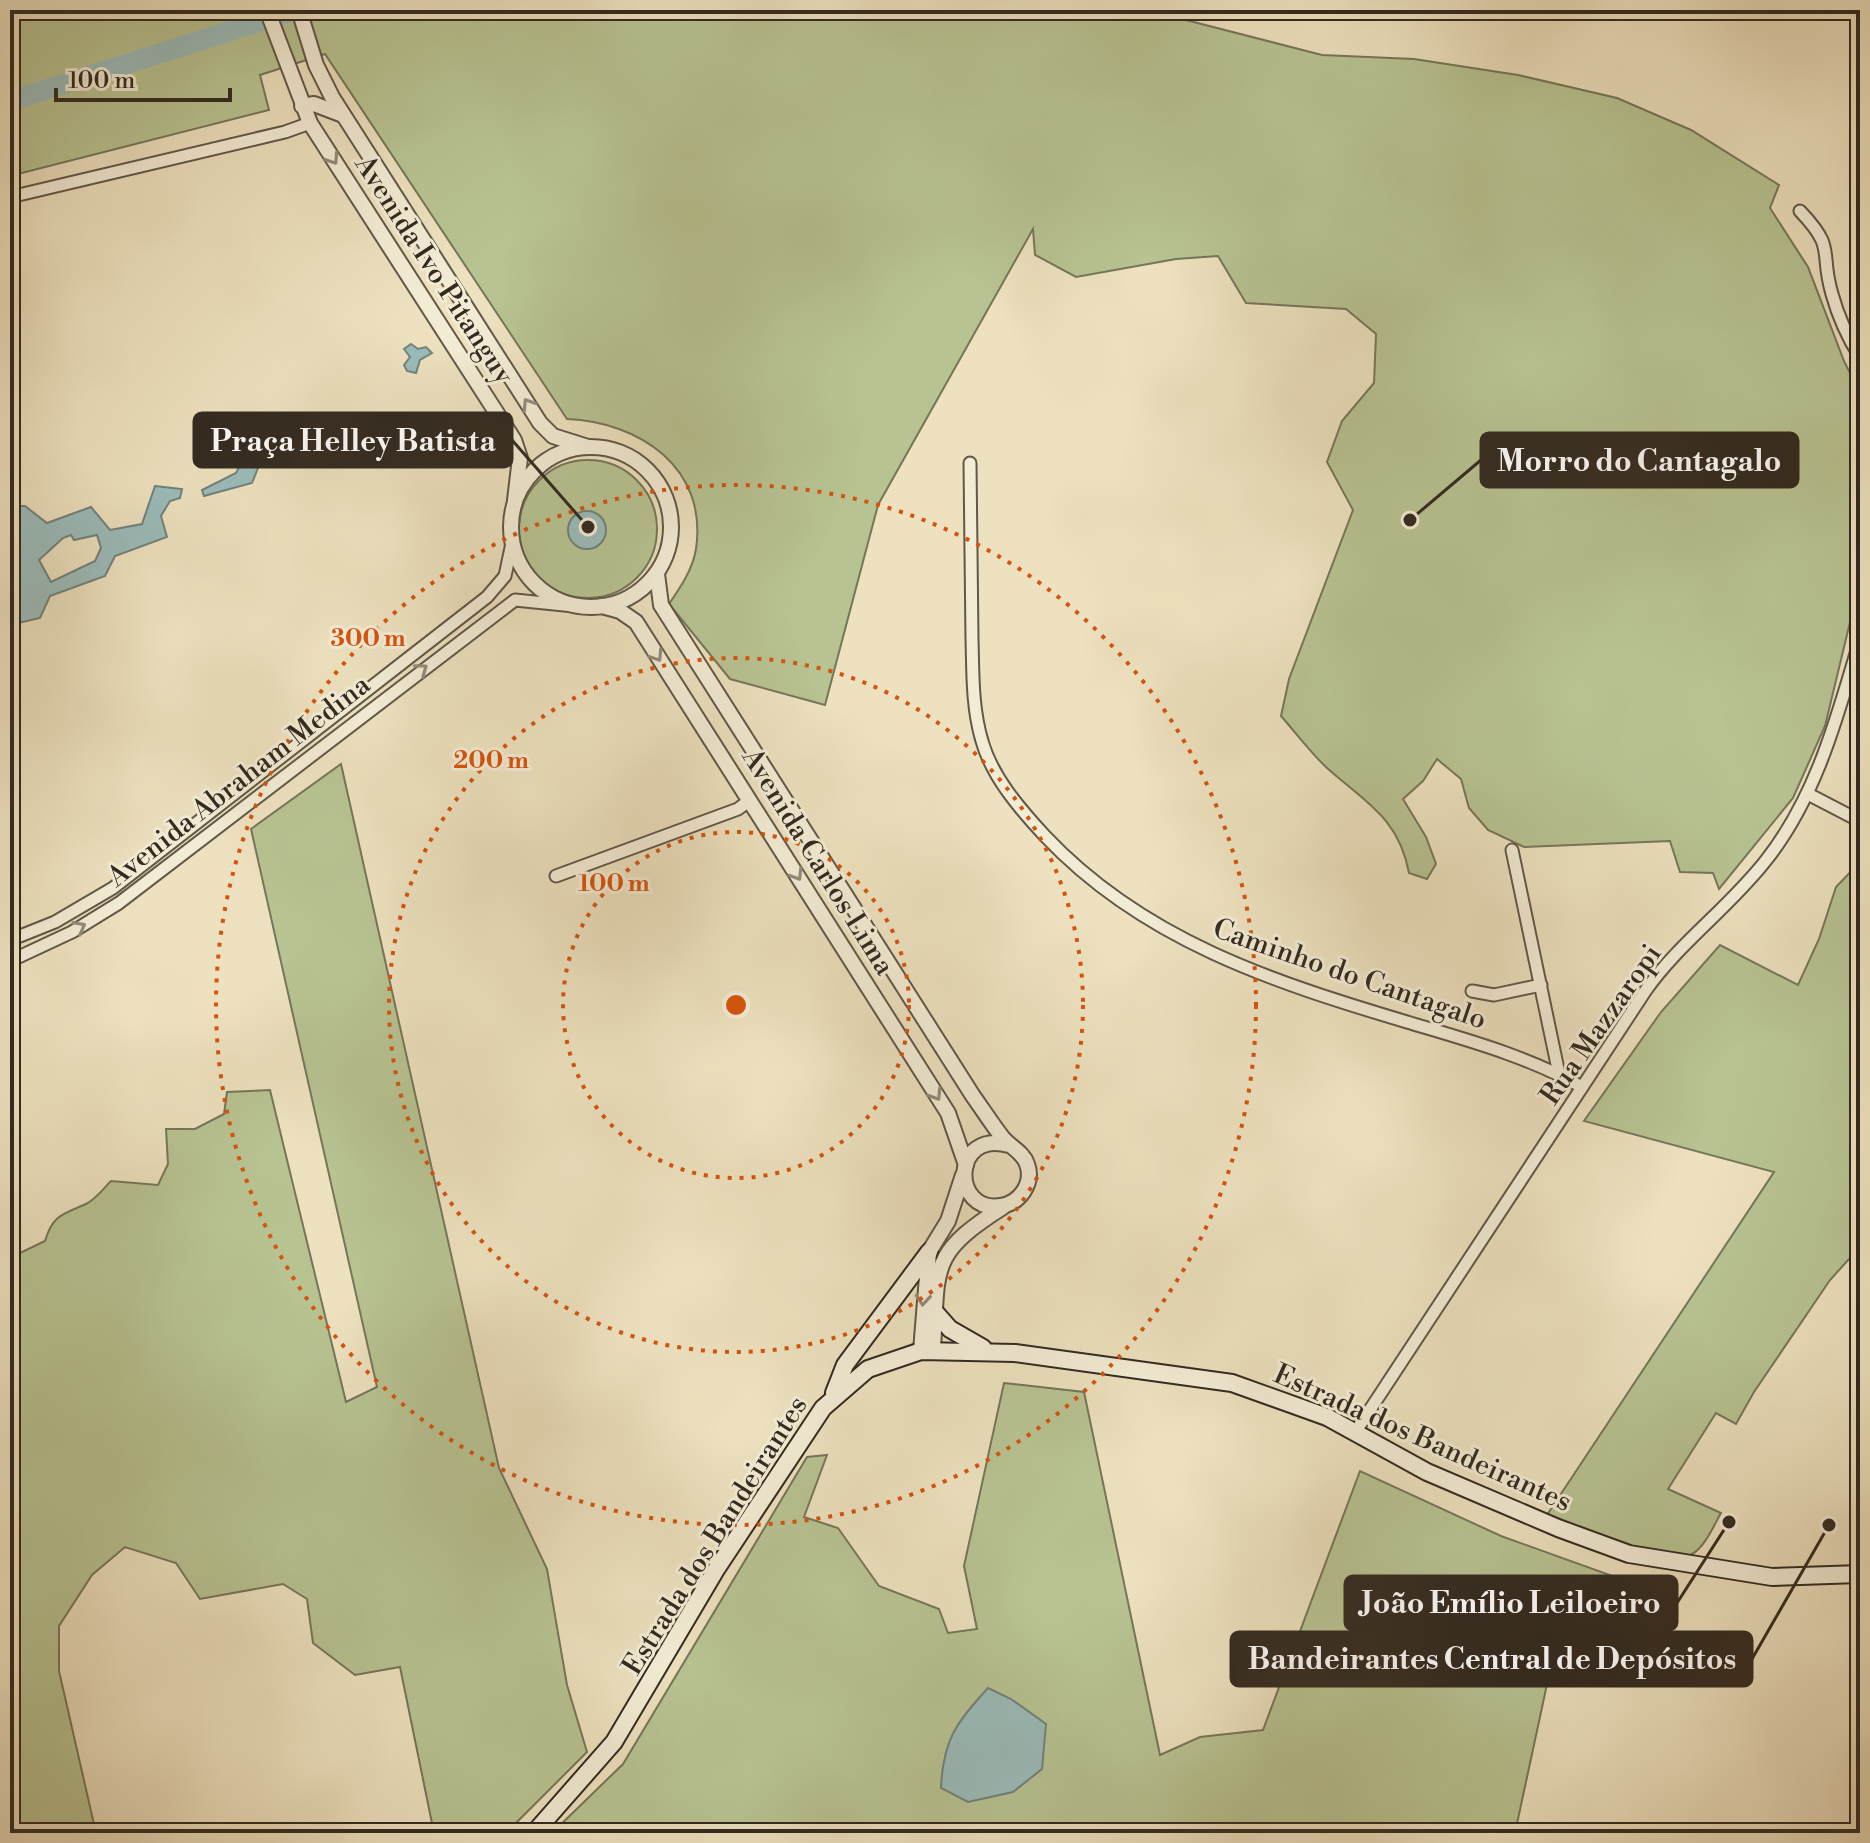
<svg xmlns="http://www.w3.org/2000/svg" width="1870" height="1843" font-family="'Libre Bodoni',serif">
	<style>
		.green { fill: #b8c392; stroke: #75765a; stroke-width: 2 }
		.water { fill: #9bbcba; stroke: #71827d; stroke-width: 2; fill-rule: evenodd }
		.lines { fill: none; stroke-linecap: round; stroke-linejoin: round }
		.river { stroke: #9bbcba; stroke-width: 20 }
		.minor-casing { stroke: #615848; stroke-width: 15 }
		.tertiary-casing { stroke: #615848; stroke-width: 18 }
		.secondary-casing { stroke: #322a21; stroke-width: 20 }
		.minor { stroke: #f3ecd5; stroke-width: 11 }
		.tertiary { stroke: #f3ecd5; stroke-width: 14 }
		.secondary { stroke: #f3ecd5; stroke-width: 16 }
		.oneway { stroke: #928b7b }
		.ring { fill: none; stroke: #d6540e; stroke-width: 4; stroke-dasharray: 4 8 }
		.labels { text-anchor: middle; stroke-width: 6; stroke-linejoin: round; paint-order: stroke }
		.street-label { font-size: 28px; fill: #322a21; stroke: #f3ecd5 }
		.centre { fill: #d6540e; stroke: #f3ecd5; stroke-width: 4 }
		.ring-label { font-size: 24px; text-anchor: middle; font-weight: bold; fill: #d6540e; stroke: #f3ecd5; stroke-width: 6; stroke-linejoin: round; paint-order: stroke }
		.leader { fill: none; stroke: #322a21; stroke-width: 3 }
		.callout-dot { fill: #322a21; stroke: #f3ecd5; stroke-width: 3 }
		.callout { fill: #322a21; stroke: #322a21; stroke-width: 3 }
		.callout-label { font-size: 30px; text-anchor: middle; font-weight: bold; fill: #fff }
	</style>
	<rect width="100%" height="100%" fill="#ede1bf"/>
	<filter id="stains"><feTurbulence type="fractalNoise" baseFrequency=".0025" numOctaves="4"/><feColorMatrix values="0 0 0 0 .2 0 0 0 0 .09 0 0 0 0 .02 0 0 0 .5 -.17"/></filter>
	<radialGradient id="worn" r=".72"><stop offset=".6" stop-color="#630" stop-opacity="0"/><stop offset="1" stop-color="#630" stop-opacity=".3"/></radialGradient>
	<!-- green -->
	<g class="green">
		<path d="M 48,10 L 1147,10 L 1322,55 L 1414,59 L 1518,75 L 1617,98 L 1691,130 L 1779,185 L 1770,208 L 1808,267 L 1844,361 L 1860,393 L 1860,581 L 1825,726 L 1793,798 L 1719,889 L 1713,873 L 1680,872 L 1670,841 L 1524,847 L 1488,830 L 1469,808 L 1461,779 L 1437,759 L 1423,781 L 1403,799 L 1426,837 L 1436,864 L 1427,879 L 1409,873 C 1399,818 1365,802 1327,768 C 1310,752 1296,733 1281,716 L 1289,679 L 1353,510 L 1327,462 L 1342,421 L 1374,383 L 1376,334 L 1346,309 L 1246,303 L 1218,256 L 1176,259 L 1076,277 L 1035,255 L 1033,229 L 878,505 L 825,705 L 730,679 L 669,604 C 680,588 693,569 696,549 C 708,468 640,422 567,419 L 325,54 L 260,75 L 269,110 L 10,176 L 10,21 Z"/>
		<circle cx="588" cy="529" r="69"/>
		<path d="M 341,764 L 499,1468 L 547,1569 L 567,1685 L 587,1752 L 506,1833 L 434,1833 L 400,1667 L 355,1675 L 313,1643 L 307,1599 L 283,1584 L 200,1599 L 176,1563 L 125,1547 L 92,1575 L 59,1626 L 59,1671 L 96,1833 L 10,1833 L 10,1252 L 18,1254 L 45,1241 C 53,1214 64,1214 86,1204 C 96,1199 104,1188 111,1181 L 158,1185 L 168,1164 L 166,1129 L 195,1129 L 224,1114 L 227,1092 L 270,1090 L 346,1402 L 377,1387 L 251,829 Z"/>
		<path d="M 1856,866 L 1860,867 L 1860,1247 L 1830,1280 L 1754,1392 L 1736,1424 L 1716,1413 L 1668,1489 L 1721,1513 C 1714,1525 1705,1547 1692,1554 C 1670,1567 1574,1525 1547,1515 L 1774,1172 L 1584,1121 L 1661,1012 L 1720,945 L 1798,985 L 1819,939 L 1836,887 Z"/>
		<path d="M 1004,1383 L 1084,1392 L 1160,1755 L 1200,1737 L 1263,1730 L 1360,1471 L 1501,1536 L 1621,1579 L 1558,1633 L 1515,1833 L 552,1833 L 623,1764 L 807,1457 L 827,1455 L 804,1517 L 838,1528 L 879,1586 L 939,1609 L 948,1633 L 977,1629 L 964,1566 Z"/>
	</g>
	<!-- water -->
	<g class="water">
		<path d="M 411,344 L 418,349 L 426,347 L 432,353 L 420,360 L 416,373 L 407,371 L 404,365 L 410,357 L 404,349 Z"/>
		<path d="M 297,428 L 302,431 L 286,457 L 260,463 L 252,483 L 204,496 L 202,490 L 236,473 L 245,456 L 281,443 Z"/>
		<path d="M 155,486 L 182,489 L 180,498 L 170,501 L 161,516 L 167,537 L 115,556 L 105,576 L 50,596 L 40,618 L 10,625 L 12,506 L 25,506 L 47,523 L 91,507 L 110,530 L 142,524 ZM 71,535 L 74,540 L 97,535 L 101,548 L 95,561 L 51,582 L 39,560 L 63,538 Z"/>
		<circle cx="587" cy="530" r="19"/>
		<path d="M 988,1688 L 1011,1699 L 1046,1724 L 1042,1769 L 1013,1792 L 968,1802 L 941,1788 C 943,1740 956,1723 988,1688 Z"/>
	</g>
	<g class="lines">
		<!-- river -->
		<path class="river" d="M 10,101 L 296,10"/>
		<defs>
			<g id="minor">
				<path d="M 10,197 L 285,132 L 310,123"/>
				<path d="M 1800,211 C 1837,250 1819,250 1832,294 C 1838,316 1848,338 1860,357"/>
				<path d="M 1855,347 L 1860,308"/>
				<path d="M 970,463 C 971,521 971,580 972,639 C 973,673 972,708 982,741 C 992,777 1020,809 1045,836 C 1143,940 1273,982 1407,1022 C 1467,1040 1527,1056 1582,1087"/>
				<path d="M 1808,794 L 1860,821"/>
				<path d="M 1512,850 L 1559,1074"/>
				<path d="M 556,876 L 738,809 L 750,800"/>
				<path d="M 10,940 L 55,922 L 113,888 L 487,597 L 505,576 L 512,543"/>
				<path d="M 10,961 L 72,932 L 119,903 L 515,600 L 574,606"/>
				<path d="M 1472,991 L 1494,995 L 1541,985"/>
				<path d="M 1356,1431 L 1646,990 C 1680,942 1730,907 1767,859 C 1817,795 1837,717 1860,640"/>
			</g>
			<g id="tertiary">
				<path d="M 267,10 L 310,123 L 514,440 L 520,458 L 515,500"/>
				<path d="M 299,10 L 316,65 L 332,97 L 540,423 L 553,436 L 588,447"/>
				<path d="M 302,106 L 314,104 L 343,115"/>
				<circle cx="591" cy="527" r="80"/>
				<path d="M 657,574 L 661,605 L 973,1096 C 983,1110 992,1124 1002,1137 C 1010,1147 1023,1152 1027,1164 C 1034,1183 1020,1203 1001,1206 C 951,1214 951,1129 1009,1145"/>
				<path d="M 602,606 L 620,611 L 636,622 L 948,1113 L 966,1165"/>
				<path d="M 933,1349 C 938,1266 929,1254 1003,1207"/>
				<path d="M 921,1351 L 929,1252 L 948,1221 L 963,1175"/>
			</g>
			<g id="secondary">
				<path d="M 935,1312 L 950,1329 L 983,1348"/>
				<path d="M 834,1393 L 845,1365 L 929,1252"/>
				<path d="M 534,1833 L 614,1742 L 717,1568 L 823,1408 L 868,1369 L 921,1351 L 1015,1353 L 1232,1383 L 1327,1417 L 1427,1472 L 1558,1528 L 1629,1554 L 1772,1577 L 1860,1574"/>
			</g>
		</defs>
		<!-- minor casing -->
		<use href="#minor" class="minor-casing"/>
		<!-- tertiary casing -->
		<use href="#tertiary" class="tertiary-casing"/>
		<!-- secondary casing -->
		<use href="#secondary" class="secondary-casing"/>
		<!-- minor -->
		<use href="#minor" class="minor"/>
		<!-- tertiary -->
		<use href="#tertiary" class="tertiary"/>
		<!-- secondary -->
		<use href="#secondary" class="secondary"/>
	</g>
	<!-- one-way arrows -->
	<defs><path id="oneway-chevron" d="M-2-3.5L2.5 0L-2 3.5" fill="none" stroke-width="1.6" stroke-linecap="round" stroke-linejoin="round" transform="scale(2)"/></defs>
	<g class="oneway">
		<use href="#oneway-chevron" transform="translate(333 159) rotate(57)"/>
		<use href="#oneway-chevron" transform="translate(528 404) rotate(-123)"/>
		<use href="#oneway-chevron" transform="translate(657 656) rotate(57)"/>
		<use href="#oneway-chevron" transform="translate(422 669) rotate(-37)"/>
		<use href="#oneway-chevron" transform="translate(797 875) rotate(58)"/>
		<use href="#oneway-chevron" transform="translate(80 927) rotate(-28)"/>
		<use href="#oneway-chevron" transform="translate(936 1095) rotate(58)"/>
		<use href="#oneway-chevron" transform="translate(923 1300) rotate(95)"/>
	</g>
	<!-- distance rings -->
	<g class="ring">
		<circle cx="736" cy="1005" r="173"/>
		<circle cx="736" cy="1005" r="347"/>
		<circle cx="736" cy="1005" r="520"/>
	</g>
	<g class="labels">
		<!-- street labels -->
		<g class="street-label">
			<text transform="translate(435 269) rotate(57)" y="10">Avenida Ivo Pitanguy</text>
			<text transform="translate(238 780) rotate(-38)" y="10">Avenida Abraham Medina</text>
			<text transform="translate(819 861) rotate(58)" y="10">Avenida Carlos Lima</text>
			<text transform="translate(1350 973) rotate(19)" y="10">Caminho do Cantagalo</text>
			<text transform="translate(1600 1024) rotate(-55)" y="10">Rua Mazzaropi</text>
			<text transform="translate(1423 1437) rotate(24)" y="10">Estrada dos Bandeirantes</text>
			<text transform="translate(714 1535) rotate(-58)" y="10">Estrada dos Bandeirantes</text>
		</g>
	</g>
	<circle cx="736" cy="1005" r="12" class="centre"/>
	<g class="ring-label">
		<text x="368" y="646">300 m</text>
		<text x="491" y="768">200 m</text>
		<text x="614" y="891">100 m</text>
	</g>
	<!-- callouts -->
	<path class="leader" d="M588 527L512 440M1410 520L1481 460M1729 1522L1677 1603M1829 1525L1752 1659"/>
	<g class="callout-dot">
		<circle cx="588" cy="527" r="8"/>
		<circle cx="1410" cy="520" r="8"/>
		<circle cx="1729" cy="1522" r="8"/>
		<circle cx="1829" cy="1525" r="8"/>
	</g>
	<g class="callout">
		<rect x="194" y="413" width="318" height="54" rx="8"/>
		<rect x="1481" y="433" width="317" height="54" rx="8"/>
		<rect x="1345" y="1576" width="332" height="54" rx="8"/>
		<rect x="1231" y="1632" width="521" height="54" rx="8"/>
	</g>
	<g class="callout-label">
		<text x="353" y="451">Praça Helley Batista</text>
		<text x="1639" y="471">Morro do Cantagalo</text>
		<text x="1511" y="1613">João Emílio Leiloeiro</text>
		<text x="1492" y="1669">Bandeirantes Central de Depósitos</text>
	</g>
	<!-- margin -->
	<rect width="1870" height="1843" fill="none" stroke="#ede1bf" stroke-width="40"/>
	<rect x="12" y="12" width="1846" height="1819" fill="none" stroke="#322a21" stroke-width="4"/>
	<rect x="20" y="20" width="1830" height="1803" fill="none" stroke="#322a21" stroke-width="2"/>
	<!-- scale -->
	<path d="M56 88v12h174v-12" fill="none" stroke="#322a21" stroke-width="4"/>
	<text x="68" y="88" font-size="24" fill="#322a21" stroke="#f3ecd5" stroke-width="6" paint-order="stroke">100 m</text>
	<rect width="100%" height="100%" filter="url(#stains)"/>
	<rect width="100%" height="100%" fill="url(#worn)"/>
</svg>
